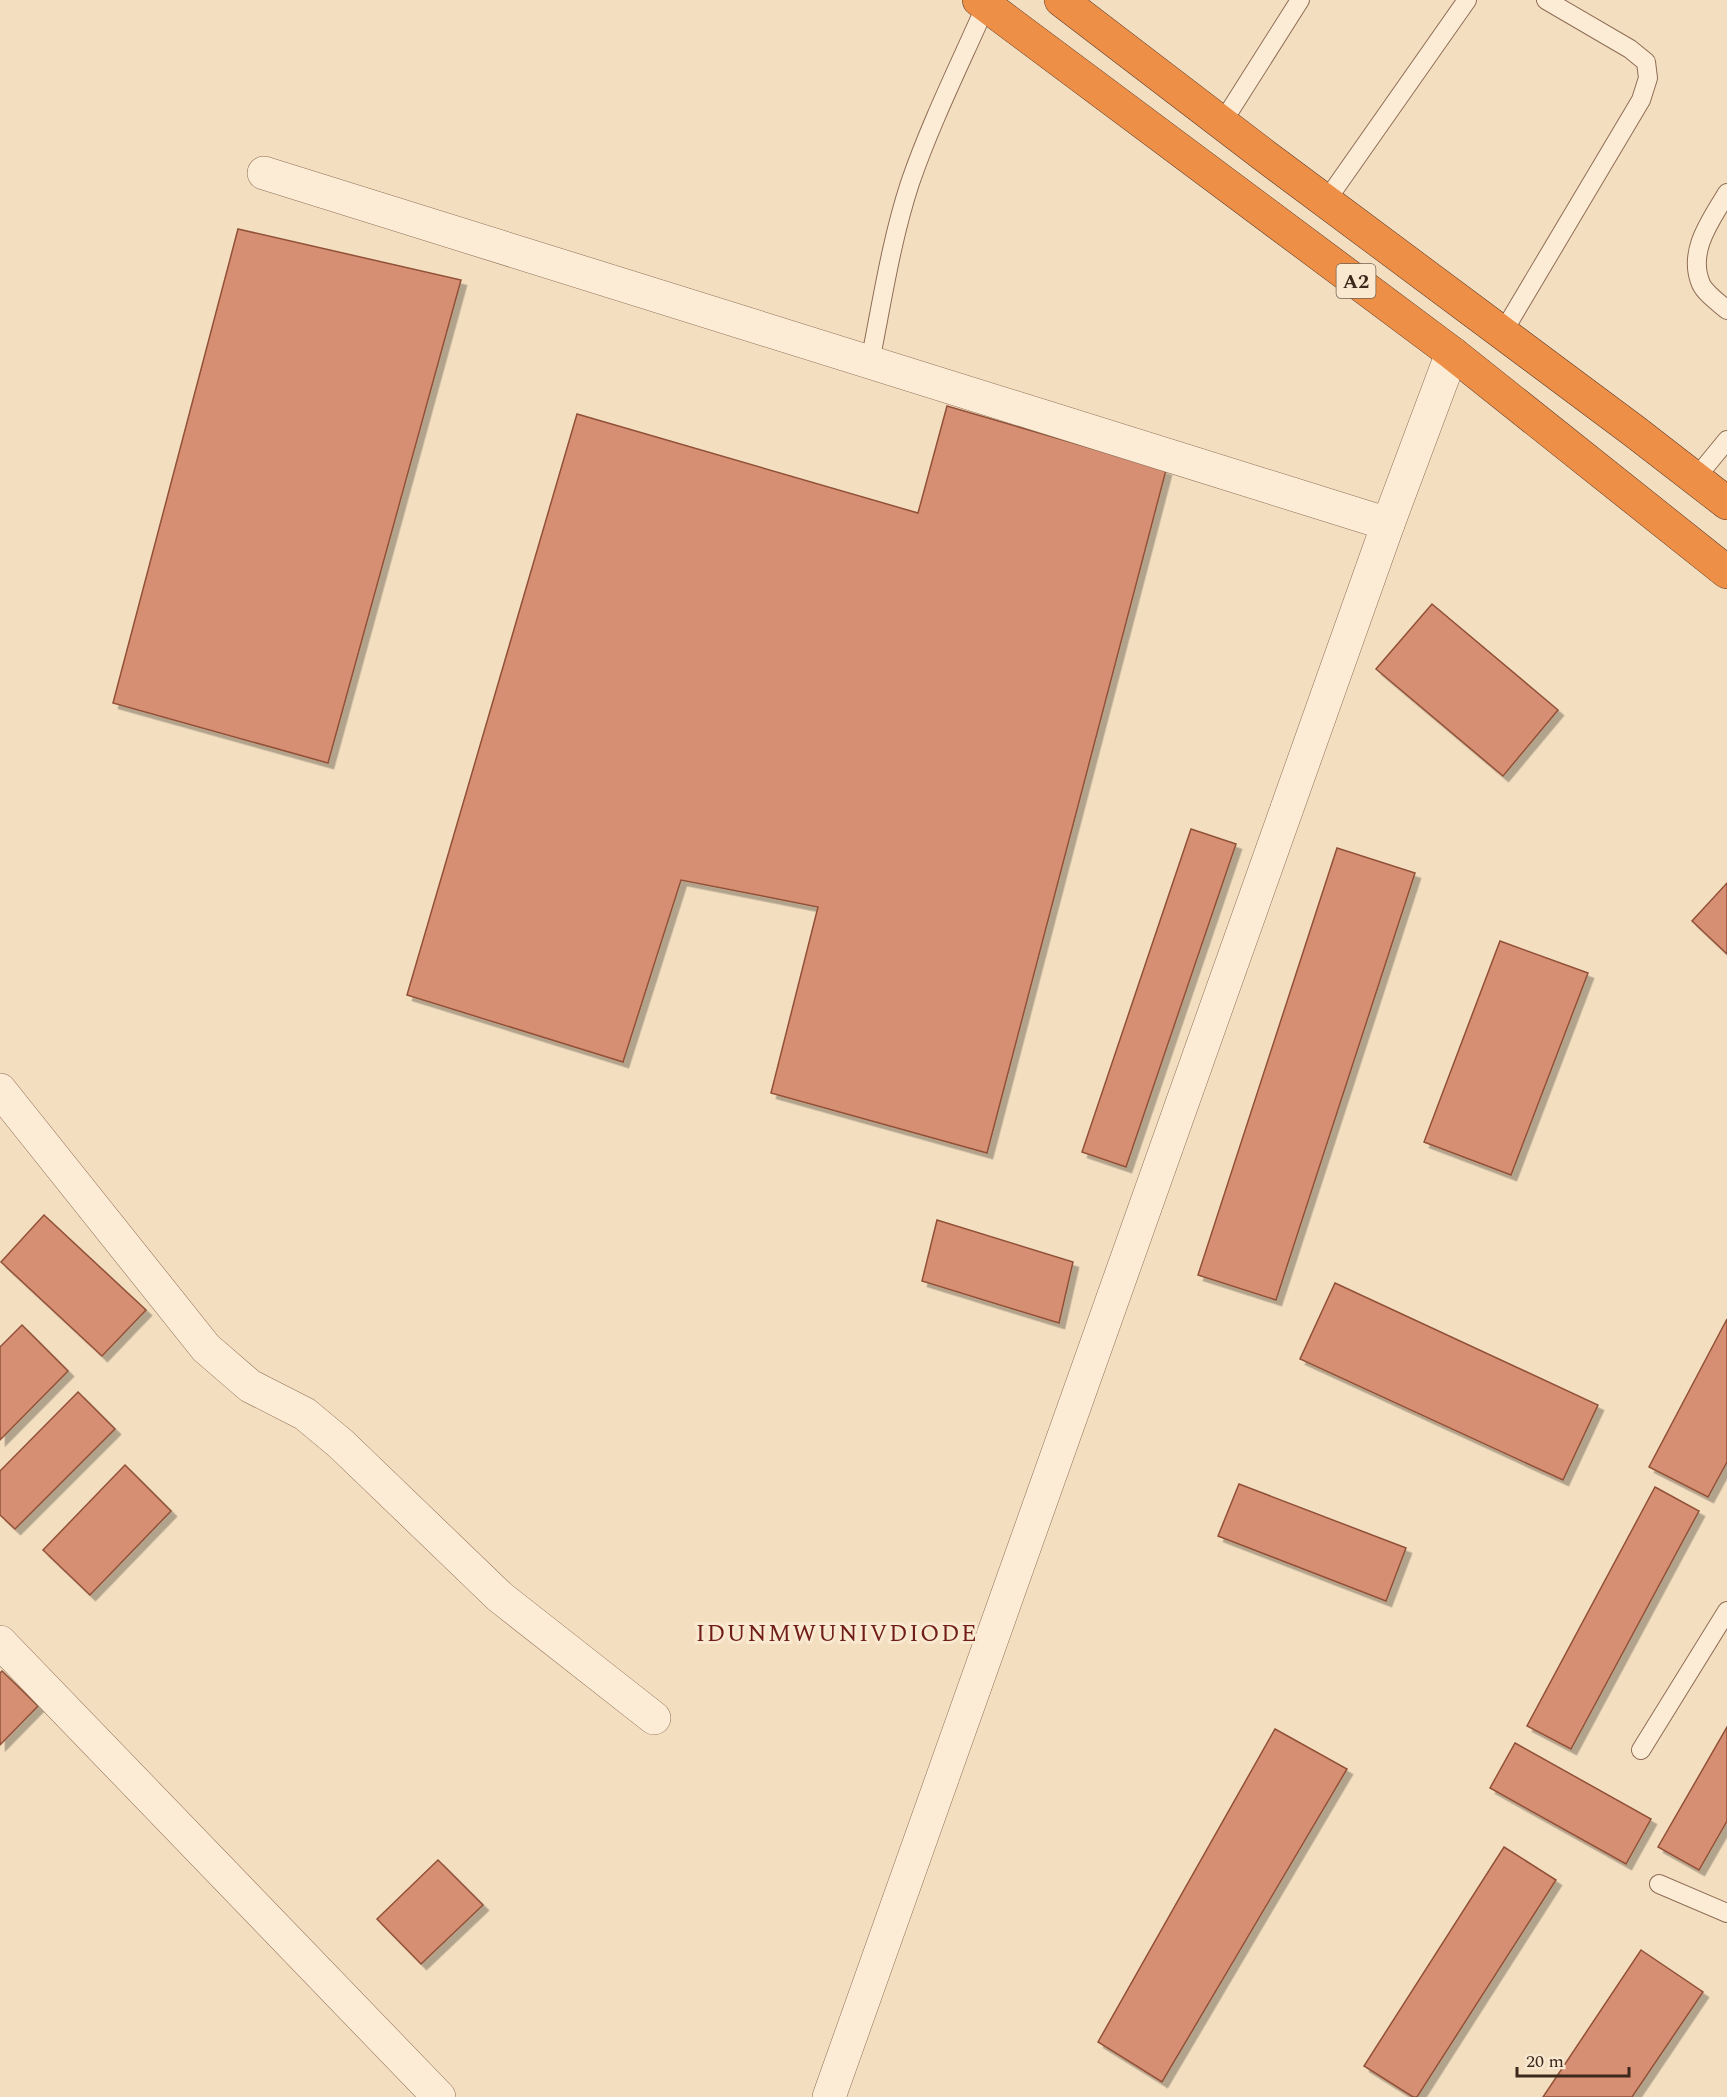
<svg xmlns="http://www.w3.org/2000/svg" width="1727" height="2097" font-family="Spectral,serif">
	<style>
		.building { fill: #d68f72; stroke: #915138; stroke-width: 1.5; filter: url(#shadow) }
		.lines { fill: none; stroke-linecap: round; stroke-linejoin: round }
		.lane-casing { stroke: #8f6d56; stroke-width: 20 }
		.street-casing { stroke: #8f6d56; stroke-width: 34 }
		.highway-casing { stroke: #5c3b2a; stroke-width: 34 }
		.lane { stroke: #fdecd5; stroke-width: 18 }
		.street { stroke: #fdecd5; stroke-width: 33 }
		.highway { stroke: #ed8f47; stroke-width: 33 }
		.labels { text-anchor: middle; stroke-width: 6; stroke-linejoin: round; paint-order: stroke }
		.shield { fill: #fae9d1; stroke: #766252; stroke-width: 1.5 }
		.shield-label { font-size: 20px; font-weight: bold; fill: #3d281c }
		.quarter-label { font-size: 24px; letter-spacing: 1.5px; fill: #6f1d16; stroke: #fae9d1 }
	</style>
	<defs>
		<filter id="shadow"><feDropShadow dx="5.5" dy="5.5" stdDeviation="0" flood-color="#0004"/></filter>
	</defs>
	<rect width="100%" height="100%" fill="#f3dec0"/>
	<!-- building -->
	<g class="building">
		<path d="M 238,229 L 461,280 L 328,763 L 113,703 Z"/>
		<path d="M 947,406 L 1166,470 L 987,1153 L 771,1093 L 818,907 L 681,880 L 623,1062 L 407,995 L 577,414 L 918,513 Z"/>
		<path d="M 1432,604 L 1558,710 L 1503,776 L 1376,669 Z"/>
		<path d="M 1191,829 L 1236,844 L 1126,1167 L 1082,1152 Z"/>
		<path d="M 1337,848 L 1415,873 L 1276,1300 L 1198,1275 Z"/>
		<path d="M 1727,883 L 1727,954 L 1692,921 Z"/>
		<path d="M 1500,941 L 1588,973 L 1511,1175 L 1424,1142 Z"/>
		<path d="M 44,1215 L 146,1310 L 102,1356 L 1,1262 Z"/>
		<path d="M 937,1220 L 1073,1262 L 1059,1323 L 922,1281 Z"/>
		<path d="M 1335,1283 L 1598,1405 L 1563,1480 L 1300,1359 Z"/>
		<path d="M 1727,1319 L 1727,1462 L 1708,1497 L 1649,1467 Z"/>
		<path d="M 22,1325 L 68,1371 L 0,1440 L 0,1347 Z"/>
		<path d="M 78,1392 L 115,1429 L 15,1529 L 0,1515 L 0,1471 Z"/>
		<path d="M 125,1465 L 171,1511 L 90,1595 L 43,1550 Z"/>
		<path d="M 1239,1484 L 1406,1548 L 1386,1601 L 1218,1536 Z"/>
		<path d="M 1655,1487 L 1699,1511 L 1571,1749 L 1527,1726 Z"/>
		<path d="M 2,1671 L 38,1706 L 0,1745 L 0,1673 Z"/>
		<path d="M 1727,1727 L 1727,1821 L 1699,1870 L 1658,1847 Z"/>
		<path d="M 1275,1729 L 1347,1769 L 1162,2082 L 1098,2042 Z"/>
		<path d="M 1515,1743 L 1651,1819 L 1626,1864 L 1490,1788 Z"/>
		<path d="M 1504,1847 L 1556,1880 L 1417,2097 L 1413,2097 L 1364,2066 Z"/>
		<path d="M 438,1860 L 483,1905 L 421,1964 L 377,1919 Z"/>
		<path d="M 1641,1950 L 1703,1992 L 1632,2097 L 1543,2097 Z"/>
	</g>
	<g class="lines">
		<defs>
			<g id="lane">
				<path d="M 1222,123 L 1300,0"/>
				<path d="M 1727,193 C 1711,220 1687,251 1701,284 C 1705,293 1719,303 1727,310"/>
				<path d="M 1326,201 L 1467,0"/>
				<path d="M 1503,332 L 1641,100 L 1648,78 L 1646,62 L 1630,49 L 1546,0"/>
				<path d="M 870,362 C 882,302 891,241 910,183 C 931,122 960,64 986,5"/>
				<path d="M 1695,479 L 1727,440"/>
				<path d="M 1641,1750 L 1727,1611"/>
				<path d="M 1659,1884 L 1727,1913"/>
			</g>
			<g id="street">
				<path d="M 264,173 L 1388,524"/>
				<path d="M 0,1090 L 206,1348 L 250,1386 L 305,1414 L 341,1444 L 500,1597 L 654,1718"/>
				<path d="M 0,1642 L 439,2097"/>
				<path d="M 829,2097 L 1388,524 L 1452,353"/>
			</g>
			<g id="highway">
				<path d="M 979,0 L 1452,353 L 1727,572"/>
				<path d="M 1061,0 L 1265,156 L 1634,431 L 1727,503"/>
			</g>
		</defs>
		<!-- lane casing -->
		<use href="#lane" class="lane-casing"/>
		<!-- street casing -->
		<use href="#street" class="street-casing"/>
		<!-- highway casing -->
		<use href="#highway" class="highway-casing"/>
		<!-- lane -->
		<use href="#lane" class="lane"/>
		<!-- street -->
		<use href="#street" class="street"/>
		<!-- highway -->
		<use href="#highway" class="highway"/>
	</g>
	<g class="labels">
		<!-- shield labels -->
		<rect class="shield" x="1336.5" y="264" width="39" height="34" rx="4.5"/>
		<g class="shield-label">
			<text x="1356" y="288">A2</text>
		</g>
		<!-- quarter labels -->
		<g class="quarter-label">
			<text x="837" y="1641">IDUNMWUNIVDIODE</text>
		</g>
	</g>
	<!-- scale -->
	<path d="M1517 2067v9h112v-9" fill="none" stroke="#3d281c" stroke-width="3"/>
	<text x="1526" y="2067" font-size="18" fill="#3d281c" stroke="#fae9d1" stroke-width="4.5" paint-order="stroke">20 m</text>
</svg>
